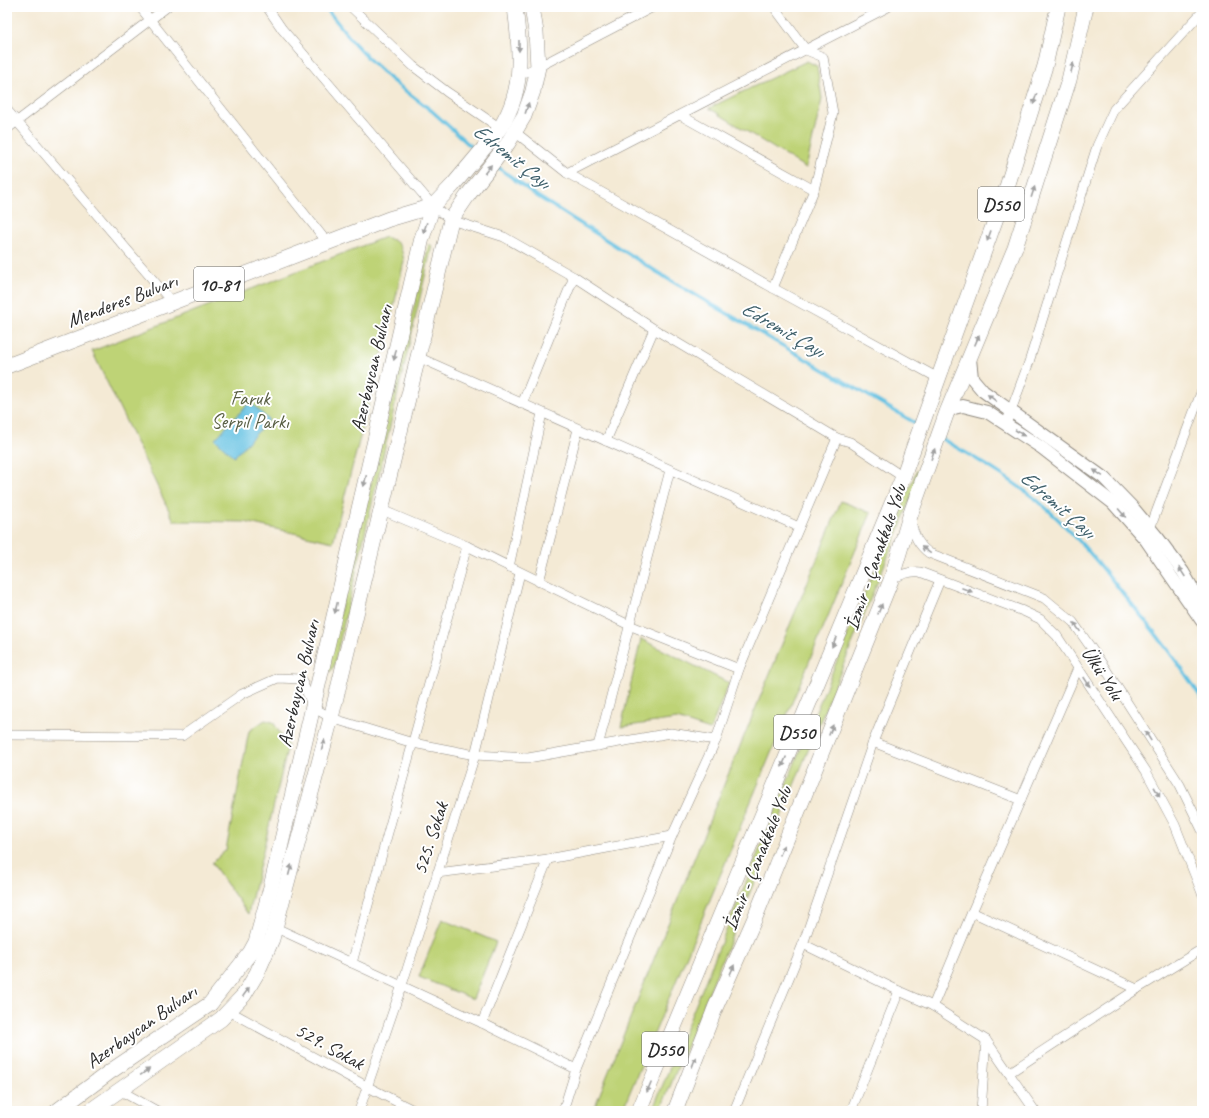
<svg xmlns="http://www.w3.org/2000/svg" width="1209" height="1118" font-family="Caveat,sans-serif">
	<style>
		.green { fill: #bed376; stroke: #747f50 }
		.water { fill: #64c1e2; stroke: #487686 }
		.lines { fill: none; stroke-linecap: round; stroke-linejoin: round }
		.stream { stroke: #64c1e2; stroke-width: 3.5 }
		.minor-casing { stroke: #908a80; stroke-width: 10 }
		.tertiary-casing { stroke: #908a80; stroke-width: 14 }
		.primary-casing { stroke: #908a80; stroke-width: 16 }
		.trunk-casing { stroke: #908a80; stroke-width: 16 }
		.minor { stroke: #fff; stroke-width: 9 }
		.tertiary { stroke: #fff; stroke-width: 12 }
		.primary { stroke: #fff; stroke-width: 15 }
		.trunk { stroke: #fff; stroke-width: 15 }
		.oneway { fill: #a0a0a0 }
		.labels { text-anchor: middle; stroke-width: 4; stroke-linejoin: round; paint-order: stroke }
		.shield { fill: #fff; stroke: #6b6b6b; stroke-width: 1 }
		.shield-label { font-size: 19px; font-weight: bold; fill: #2b2b2b }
		.street-label { font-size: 20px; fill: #2b2b2b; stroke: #fff }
		.park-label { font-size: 20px; fill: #575d42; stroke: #fff }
		.water-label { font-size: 21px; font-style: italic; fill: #3f606b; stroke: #fff }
	</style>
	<rect width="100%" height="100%" fill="#fff"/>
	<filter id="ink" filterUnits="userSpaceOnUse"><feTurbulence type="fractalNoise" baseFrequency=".025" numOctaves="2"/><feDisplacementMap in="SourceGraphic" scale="8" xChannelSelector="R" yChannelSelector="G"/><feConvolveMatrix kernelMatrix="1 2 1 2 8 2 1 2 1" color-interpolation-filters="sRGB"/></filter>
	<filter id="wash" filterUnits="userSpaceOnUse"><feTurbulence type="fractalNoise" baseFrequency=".012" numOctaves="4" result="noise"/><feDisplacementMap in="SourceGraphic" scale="16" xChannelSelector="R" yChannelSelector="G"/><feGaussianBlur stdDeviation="0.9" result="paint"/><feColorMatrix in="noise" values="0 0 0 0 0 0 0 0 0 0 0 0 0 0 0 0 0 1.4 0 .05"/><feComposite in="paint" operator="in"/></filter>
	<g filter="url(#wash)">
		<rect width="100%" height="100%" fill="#f4ead5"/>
		<!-- green -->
		<g class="green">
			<path d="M 807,61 L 817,66 L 822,99 L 806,168 L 709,108 Z"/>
			<path d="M 385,237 C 400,242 401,245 404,261 C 384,355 356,448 333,542 L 245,522 L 174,521 L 92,351 Z"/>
			<path d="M 429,244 L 432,246 L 334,666 L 330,672 L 327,666 Z"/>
			<path d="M 917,470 L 920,473 L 900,527 L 660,1111 L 652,1111 L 893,524 Z"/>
			<path d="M 841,501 L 871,513 L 622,1111 L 593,1111 L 714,809 Z"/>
			<path d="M 641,639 L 729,683 L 710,730 L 677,719 L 621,727 Z"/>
			<path d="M 265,720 L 273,722 L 288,746 L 248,914 L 212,863 L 226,850 L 249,731 Z"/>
			<path d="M 442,919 L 496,942 L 473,999 L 419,977 Z"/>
		</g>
		<!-- water -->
		<path class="water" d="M 250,402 L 269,420 L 234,457 L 215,439 Z"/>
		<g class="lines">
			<!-- stream -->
			<g class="stream">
				<path d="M 325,7 L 353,42 L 371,61 L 390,79 L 432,111 L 477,152"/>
				<path d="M 495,165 L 537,196 L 668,279 L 917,424"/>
				<path d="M 942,439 C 975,458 1008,477 1038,501 C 1071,529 1098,561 1124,595 C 1152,628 1179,663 1202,699"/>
			</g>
		</g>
	</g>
	<g filter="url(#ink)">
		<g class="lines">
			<defs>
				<g id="minor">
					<path d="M 140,7 L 327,242"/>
					<path d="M 267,7 L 282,29 L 433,206 L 451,220 L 504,237 L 574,277 L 654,329 L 837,438 L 850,442 L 903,477"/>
					<path d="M 351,7 L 413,66 L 447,92 L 500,128"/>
					<path d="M 774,7 L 806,50 L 823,57 L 833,113 L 814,190"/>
					<path d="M 519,75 L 538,67 L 653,7"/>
					<path d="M 7,110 L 172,302"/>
					<path d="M 680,115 L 814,190 L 773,288"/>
					<path d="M 7,129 L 167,7"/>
					<path d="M 515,132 L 567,173 L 773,288 L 938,378"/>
					<path d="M 567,173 L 888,7"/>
					<path d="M 418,357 L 799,527"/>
					<path d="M 522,404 L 574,277"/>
					<path d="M 1006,424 L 1029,362 L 1097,146 L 1114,109 L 1202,12"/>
					<path d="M 606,441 L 654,329"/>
					<path d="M 382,510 L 467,546 L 629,625 L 739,669"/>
					<path d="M 911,521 C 913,535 918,545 929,553 L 1044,598 L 1073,622 L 1103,665 L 1180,785 L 1202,830"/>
					<path d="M 1148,534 L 1202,390"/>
					<path d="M 509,567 L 542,413"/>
					<path d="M 891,580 C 901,574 909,571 920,572 L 1023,611 L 1040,619 L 1057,636 L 1146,771 L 1175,825 L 1202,893"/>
					<path d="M 539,582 L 578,429"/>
					<path d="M 7,735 L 182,736 L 242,694 L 278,678 L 301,679 L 313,707 L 331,718 L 413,743 L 475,755 L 528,758 L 671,733 L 716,740"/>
					<path d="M 873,742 L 1021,800"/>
					<path d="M 598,746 L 670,470"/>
					<path d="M 437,873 L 548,859 L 672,836 L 716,740 L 739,669 L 837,438"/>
					<path d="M 972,912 L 1137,989 L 1202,949"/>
					<path d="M 274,927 L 482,1023 L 576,1069"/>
					<path d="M 803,944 L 899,991 L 933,1006 L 986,1040 L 1035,1111"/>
					<path d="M 352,963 L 467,546"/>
					<path d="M 933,1006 L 972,912 L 1078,668"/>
					<path d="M 229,1011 L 368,1087 L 415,1111"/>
					<path d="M 482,1023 L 548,859"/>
					<path d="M 1009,1073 L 1137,989"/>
					<path d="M 119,1090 L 157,1111"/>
					<path d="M 359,1111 L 402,985 L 475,755 L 520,573"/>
					<path d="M 563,1111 L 576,1069 L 672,836"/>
					<path d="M 734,1111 L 803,944 L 873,742 L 940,580"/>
					<path d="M 851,1111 L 899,991"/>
					<path d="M 981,1111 L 986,1040"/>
				</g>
				<g id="tertiary">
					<path d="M 970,359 L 972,378 L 983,391 L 1104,478 L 1133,508 L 1158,538 L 1183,572 L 1202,605"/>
					<path d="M 947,412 L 954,408 L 963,406 L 987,412 L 1042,448 L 1113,503 L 1146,540 L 1202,621"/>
				</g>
				<g id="primary">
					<path d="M 7,366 L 389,219 L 433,206"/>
					<path d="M 57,1111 L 111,1071 L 210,1004 L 250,953 L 256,942 L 271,887 L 422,238 L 433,206 L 453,185 L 495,135 C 525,96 521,53 515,7"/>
					<path d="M 90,1111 L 221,1019 L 244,995 L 257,973 L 272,939 L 331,718 L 451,220 L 468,195 L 508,143 L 524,116 L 533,91 L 538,67 L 536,32 L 532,7"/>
				</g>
				<g id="trunk">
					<path d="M 639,1111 L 903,477 L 1006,190 L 1045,66 L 1058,7"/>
					<path d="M 675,1111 L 716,1006 L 754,920 L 891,580 L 910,516 L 947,412 L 1015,248 L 1069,80 L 1086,7"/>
				</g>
			</defs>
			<!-- minor casing -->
			<use href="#minor" class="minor-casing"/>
			<!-- tertiary casing -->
			<use href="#tertiary" class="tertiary-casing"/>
			<!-- primary casing -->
			<use href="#primary" class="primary-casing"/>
			<!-- trunk casing -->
			<use href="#trunk" class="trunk-casing"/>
			<!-- minor -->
			<use href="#minor" class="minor"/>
			<!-- tertiary -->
			<use href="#tertiary" class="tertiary"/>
			<!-- primary -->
			<use href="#primary" class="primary"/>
			<!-- trunk -->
			<use href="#trunk" class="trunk"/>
		</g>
		<!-- one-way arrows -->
		<defs><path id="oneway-solid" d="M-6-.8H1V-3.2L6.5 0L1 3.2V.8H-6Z"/></defs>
		<g class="oneway">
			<use href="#oneway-solid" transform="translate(519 46) rotate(90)"/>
			<use href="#oneway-solid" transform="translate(1072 68) rotate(-77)"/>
			<use href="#oneway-solid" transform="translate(1035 99) rotate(108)"/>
			<use href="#oneway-solid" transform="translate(527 108) rotate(-72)"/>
			<use href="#oneway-solid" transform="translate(488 169) rotate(-52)"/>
			<use href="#oneway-solid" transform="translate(1033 192) rotate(-72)"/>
			<use href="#oneway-solid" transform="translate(425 228) rotate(108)"/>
			<use href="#oneway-solid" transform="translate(989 236) rotate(110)"/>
			<use href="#oneway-solid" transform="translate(977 340) rotate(-67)"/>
			<use href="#oneway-solid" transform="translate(395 355) rotate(103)"/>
			<use href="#oneway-solid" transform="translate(992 398) rotate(-143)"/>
			<use href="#oneway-solid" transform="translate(1020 433) rotate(33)"/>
			<use href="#oneway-solid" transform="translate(933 454) rotate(-71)"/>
			<use href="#oneway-solid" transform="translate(1098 473) rotate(-145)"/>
			<use href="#oneway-solid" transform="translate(365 481) rotate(103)"/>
			<use href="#oneway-solid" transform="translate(1122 513) rotate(49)"/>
			<use href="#oneway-solid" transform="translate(926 550) rotate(-143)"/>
			<use href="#oneway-solid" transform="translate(1182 572) rotate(-123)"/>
			<use href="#oneway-solid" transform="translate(967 590) rotate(21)"/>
			<use href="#oneway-solid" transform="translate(336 608) rotate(103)"/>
			<use href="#oneway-solid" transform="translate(880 609) rotate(-68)"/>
			<use href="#oneway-solid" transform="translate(1077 627) rotate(-125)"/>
			<use href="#oneway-solid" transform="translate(834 642) rotate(113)"/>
			<use href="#oneway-solid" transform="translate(1087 682) rotate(57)"/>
			<use href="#oneway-solid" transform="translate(831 730) rotate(-68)"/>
			<use href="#oneway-solid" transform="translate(1148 736) rotate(-122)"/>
			<use href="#oneway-solid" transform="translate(323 745) rotate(-75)"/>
			<use href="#oneway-solid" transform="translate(784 762) rotate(113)"/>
			<use href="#oneway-solid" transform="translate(1157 792) rotate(61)"/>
			<use href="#oneway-solid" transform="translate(782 850) rotate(-68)"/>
			<use href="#oneway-solid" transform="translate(290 870) rotate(-75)"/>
			<use href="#oneway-solid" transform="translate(732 970) rotate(-66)"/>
			<use href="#oneway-solid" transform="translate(246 992) rotate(-55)"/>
			<use href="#oneway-solid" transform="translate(694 1062) rotate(-69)"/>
			<use href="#oneway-solid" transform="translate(145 1072) rotate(-35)"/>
			<use href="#oneway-solid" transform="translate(649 1087) rotate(113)"/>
		</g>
	</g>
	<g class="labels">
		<!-- shield labels -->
		<g class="shield">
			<rect x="978" y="187" width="46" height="34" rx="3"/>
			<rect x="194" y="267" width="50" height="34" rx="3"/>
			<rect x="774" y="715" width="46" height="34" rx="3"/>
			<rect x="642" y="1032" width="46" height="34" rx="3"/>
		</g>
		<g class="shield-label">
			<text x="1001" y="211">D550</text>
			<text x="219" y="291">10-81</text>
			<text x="797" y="739">D550</text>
			<text x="665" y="1056">D550</text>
		</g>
		<!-- street labels -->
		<g class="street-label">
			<text transform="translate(122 300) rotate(-21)" y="7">Menderes Bulvarı</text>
			<text transform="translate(371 368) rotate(-77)" y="7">Azerbaycan Bulvarı</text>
			<text transform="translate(875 557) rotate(-71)" y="7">İzmir - Çanakkale Yolu</text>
			<text transform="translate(1103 673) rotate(57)" y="7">Ülkü Yolu</text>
			<text transform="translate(298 683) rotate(-77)" y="7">Azerbaycan Bulvarı</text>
			<text transform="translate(430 838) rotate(-72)" y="7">525. Sokak</text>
			<text transform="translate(757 858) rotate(-68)" y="7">İzmir - Çanakkale Yolu</text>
			<text transform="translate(141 1026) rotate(-35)" y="7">Azerbaycan Bulvarı</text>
			<text transform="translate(330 1046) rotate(29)" y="7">529. Sokak</text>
		</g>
		<!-- park labels -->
		<g class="park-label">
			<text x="250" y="405">Faruk<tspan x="250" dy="23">Serpil Parkı</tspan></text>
		</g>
		<!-- water labels -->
		<g class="water-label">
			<text transform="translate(512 156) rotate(38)" y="7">Edremit Çayı</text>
			<text transform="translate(783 329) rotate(30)" y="7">Edremit Çayı</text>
			<text transform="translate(1058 504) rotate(41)" y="7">Edremit Çayı</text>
		</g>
	</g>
	<!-- margin -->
	<rect width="1209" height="1118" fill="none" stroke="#fff" stroke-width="24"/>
</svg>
